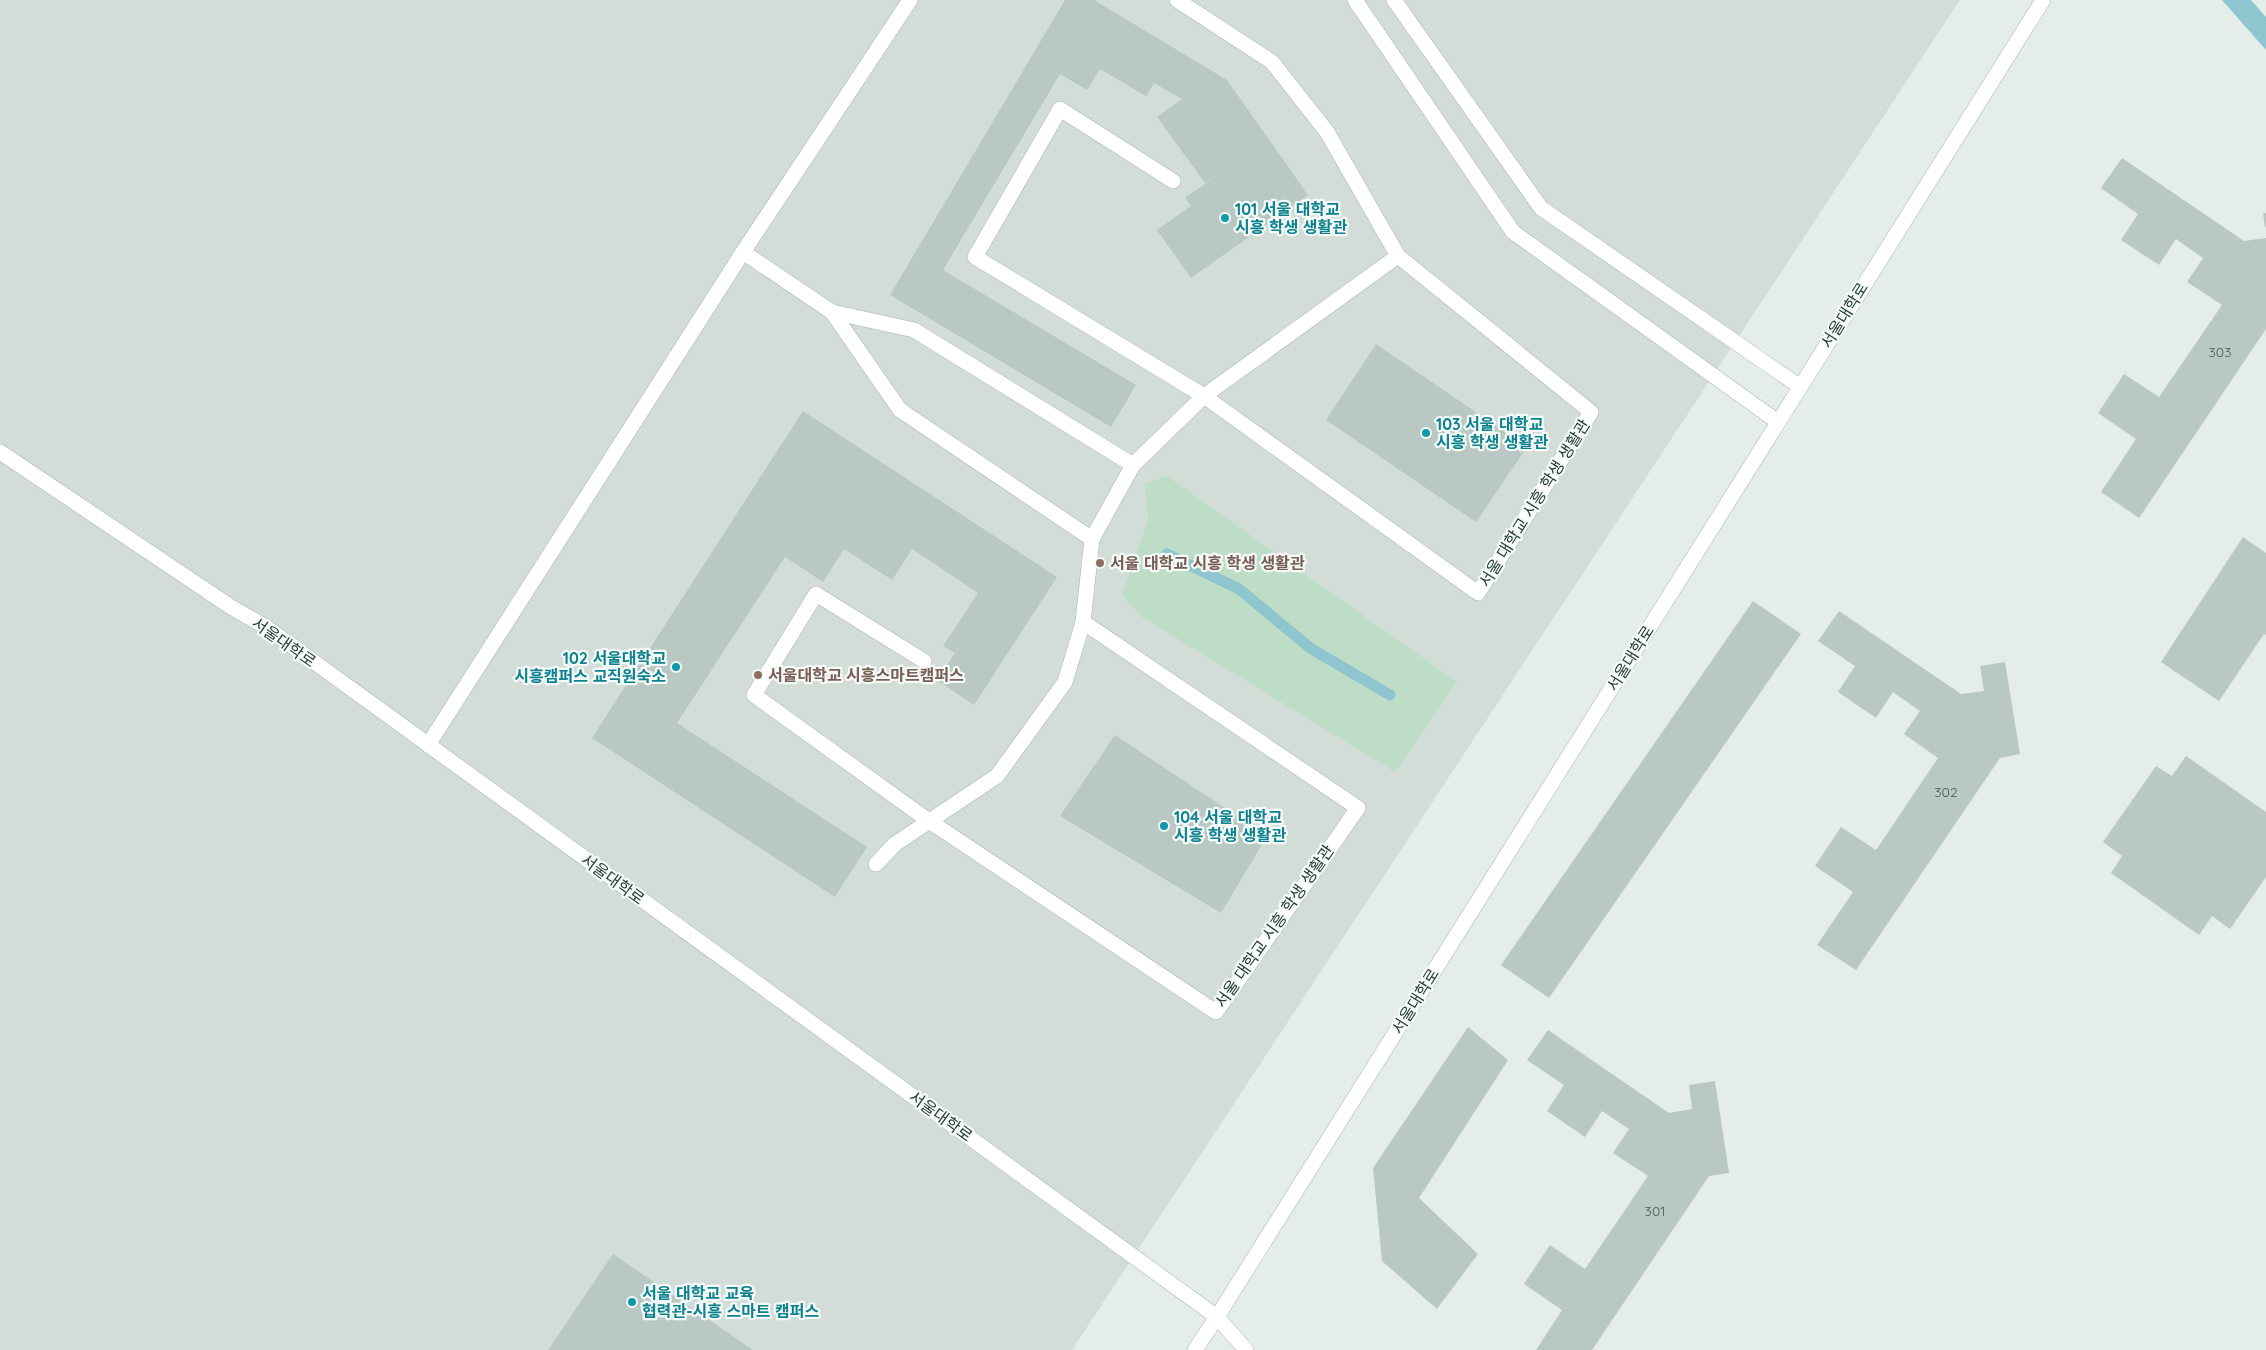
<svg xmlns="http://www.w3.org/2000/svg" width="2266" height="1350" font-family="Quicksand,'Noto Sans KR',sans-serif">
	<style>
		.built { fill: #d2ddd8 }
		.green { fill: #beddc7 }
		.water { fill: #8fc5cf }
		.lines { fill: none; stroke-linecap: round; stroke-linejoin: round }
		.stream { stroke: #8fc5cf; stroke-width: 11 }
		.building { fill: #b9c8c2 }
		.service-casing { stroke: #a7b5b0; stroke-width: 16 }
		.minor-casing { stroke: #a7b5b0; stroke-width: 16 }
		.tertiary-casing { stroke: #a7b5b0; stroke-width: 16 }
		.service { stroke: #fff; stroke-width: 15 }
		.minor { stroke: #fff; stroke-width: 15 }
		.tertiary { stroke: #fff; stroke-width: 15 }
		.culture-dot { fill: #0f9aa8; stroke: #f5f9f7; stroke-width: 2 }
		.education-dot { fill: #8d6e63; stroke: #f5f9f7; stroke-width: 2 }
		.labels { text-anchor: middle; stroke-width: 4.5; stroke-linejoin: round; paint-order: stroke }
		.number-label { font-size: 14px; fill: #49605a }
		.culture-label { font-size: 16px; font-weight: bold; fill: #0d838f; stroke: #f5f9f7; text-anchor: start }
		.street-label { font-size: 16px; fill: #243e37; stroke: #f5f9f7 }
		.education-label { font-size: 16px; font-weight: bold; fill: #785e54; stroke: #f5f9f7; text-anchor: start }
	</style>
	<rect width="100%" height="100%" fill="#e4ede9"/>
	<!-- built -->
	<path class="built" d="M 0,0 L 1960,0 L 1072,1350 L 0,1350 Z"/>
	<!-- green -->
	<path class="green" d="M 1167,476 L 1457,682 L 1395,772 L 1142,617 L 1122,595 L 1148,520 L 1145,484 Z"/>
	<!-- water -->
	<path class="water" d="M 2222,0 L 2251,0 L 2266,17 L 2266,50 Z"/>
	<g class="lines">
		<!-- stream -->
		<path class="stream" d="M 1167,554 L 1239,589 L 1310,648 L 1390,695"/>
	</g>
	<!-- building -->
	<g class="building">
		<path d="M 1065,0 L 1094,0 L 1227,80 L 1308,195 L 1191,278 L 1157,230 L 1191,206 L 1185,198 L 1219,174 L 1205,183 L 1157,117 L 1182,99 L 1154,83 L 1146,96 L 1100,69 L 1087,90 L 1060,74 L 943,270 L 1136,385 L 1111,427 L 890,295 Z"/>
		<path d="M 2122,158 L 2244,241 L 2266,238 L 2266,329 L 2139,518 L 2101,492 L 2136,439 L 2098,413 L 2124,374 L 2159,397 L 2222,305 L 2187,282 L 2203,258 L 2176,239 L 2159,265 L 2121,240 L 2138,214 L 2101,188 Z"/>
		<path d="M 2263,213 L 2266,213 L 2266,227 L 2265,227 Z"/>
		<path d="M 1376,344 L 1527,447 L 1476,522 L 1326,420 Z"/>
		<path d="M 803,411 L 1057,577 L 974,705 L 937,680 L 955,653 L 943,646 L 978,593 L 912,549 L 892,580 L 844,549 L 823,582 L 785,557 L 677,723 L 867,847 L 835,897 L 592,738 Z"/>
		<path d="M 2243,537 L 2266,553 L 2266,635 L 2264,634 L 2219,701 L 2161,662 Z"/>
		<path d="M 1753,601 L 1801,634 L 1549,998 L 1501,965 Z"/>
		<path d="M 1839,611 L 1961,694 L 1984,691 L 1980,666 L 2005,662 L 2020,754 L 2000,758 L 1856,970 L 1817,945 L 1853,892 L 1815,866 L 1841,827 L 1876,850 L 1938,758 L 1904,734 L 1920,711 L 1893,692 L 1876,718 L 1838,692 L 1855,666 L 1818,641 Z"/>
		<path d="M 1115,735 L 1267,836 L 1221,913 L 1060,816 Z"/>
		<path d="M 2186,756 L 2266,812 L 2266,877 L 2230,929 L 2212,916 L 2199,935 L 2111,873 L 2122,856 L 2103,842 L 2156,766 L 2172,776 Z"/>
		<path d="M 1468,1027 L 1508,1060 L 1419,1198 L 1478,1254 L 1437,1309 L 1382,1261 L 1373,1168 Z"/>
		<path d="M 1548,1030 L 1669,1113 L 1692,1109 L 1689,1085 L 1715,1081 L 1729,1173 L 1709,1176 L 1592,1350 L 1536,1350 L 1562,1310 L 1524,1284 L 1550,1245 L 1585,1269 L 1648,1176 L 1613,1153 L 1629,1129 L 1602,1111 L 1585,1137 L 1547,1111 L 1564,1085 L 1527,1060 Z"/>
		<path d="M 613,1254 L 753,1350 L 548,1350 Z"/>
	</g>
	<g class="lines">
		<defs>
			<g id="service">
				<path d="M 1173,181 L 1060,109 L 975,257 L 1204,396 L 1478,593 L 1591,412 L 1398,256 L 1327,132 L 1272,62 L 1177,0"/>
				<path d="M 743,252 L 832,312 L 914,330 L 1133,465"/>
				<path d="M 832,312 L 900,410 L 1092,539"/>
				<path d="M 924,661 L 816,594 L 754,695 L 929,821 L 1216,1012 L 1358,808 L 1083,622"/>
				<path d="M 876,864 L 895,844 L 997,776 L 1065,682 L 1083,622 L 1092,539 L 1133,465 L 1204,396 L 1398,256"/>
			</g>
			<g id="minor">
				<path d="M 1355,0 L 1513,232 L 1778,422"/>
				<path d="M 1394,0 L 1541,208 L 1799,386"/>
				<path d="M 428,745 L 743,252 L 910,0"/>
				<path d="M 1195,1350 L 1217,1317"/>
			</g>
			<g id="tertiary">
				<path d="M 0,452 L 231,607 L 266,627 L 1217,1317 L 1246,1350"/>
				<path d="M 1217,1317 L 2043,0"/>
			</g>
		</defs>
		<!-- service casing -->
		<use href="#service" class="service-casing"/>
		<!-- minor casing -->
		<use href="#minor" class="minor-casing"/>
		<!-- tertiary casing -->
		<use href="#tertiary" class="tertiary-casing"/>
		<!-- service -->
		<use href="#service" class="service"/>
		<!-- minor -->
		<use href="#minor" class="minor"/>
		<!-- tertiary -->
		<use href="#tertiary" class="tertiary"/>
	</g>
	<!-- markers -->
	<g class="culture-dot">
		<circle cx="1225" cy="218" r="5"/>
		<circle cx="1426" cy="433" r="5"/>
		<circle cx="676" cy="667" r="5"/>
		<circle cx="1164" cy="826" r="5"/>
		<circle cx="632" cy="1302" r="5"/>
	</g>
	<g class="education-dot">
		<circle cx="1100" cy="563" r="5"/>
		<circle cx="758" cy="675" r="5"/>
	</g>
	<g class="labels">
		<!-- number labels -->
		<g class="number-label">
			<text x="2220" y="357">303</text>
			<text x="1946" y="797">302</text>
			<text x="1655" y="1216">301</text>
		</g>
		<!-- culture labels -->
		<g class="culture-label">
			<text x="1235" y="215">101 서울 대학교<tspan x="1235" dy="18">시흥 학생 생활관</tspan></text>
			<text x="1436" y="430">103 서울 대학교<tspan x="1436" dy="18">시흥 학생 생활관</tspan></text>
			<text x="666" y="664" text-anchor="end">102 서울대학교<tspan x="666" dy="18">시흥캠퍼스 교직원숙소</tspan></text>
			<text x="1174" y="823">104 서울 대학교<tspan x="1174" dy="18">시흥 학생 생활관</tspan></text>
			<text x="642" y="1299">서울 대학교 교육<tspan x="642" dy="18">협력관-시흥 스마트 캠퍼스</tspan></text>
		</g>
		<!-- street labels -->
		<g class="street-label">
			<text transform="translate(1844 315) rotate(-58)" y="6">서울대학로</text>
			<text transform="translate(1534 503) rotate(-58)" y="6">서울 대학교 시흥 학생 생활관</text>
			<text transform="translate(284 642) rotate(35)" y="6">서울대학로</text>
			<text transform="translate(1630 658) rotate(-58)" y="6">서울대학로</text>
			<text transform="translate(613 879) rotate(36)" y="6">서울대학로</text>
			<text transform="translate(1274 926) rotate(-55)" y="6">서울 대학교 시흥 학생 생활관</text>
			<text transform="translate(1415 1001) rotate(-58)" y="6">서울대학로</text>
			<text transform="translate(941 1116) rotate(36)" y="6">서울대학로</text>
		</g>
		<!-- education labels -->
		<g class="education-label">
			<text x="1110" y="569">서울 대학교 시흥 학생 생활관</text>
			<text x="768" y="681">서울대학교 시흥스마트캠퍼스</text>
		</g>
	</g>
</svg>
